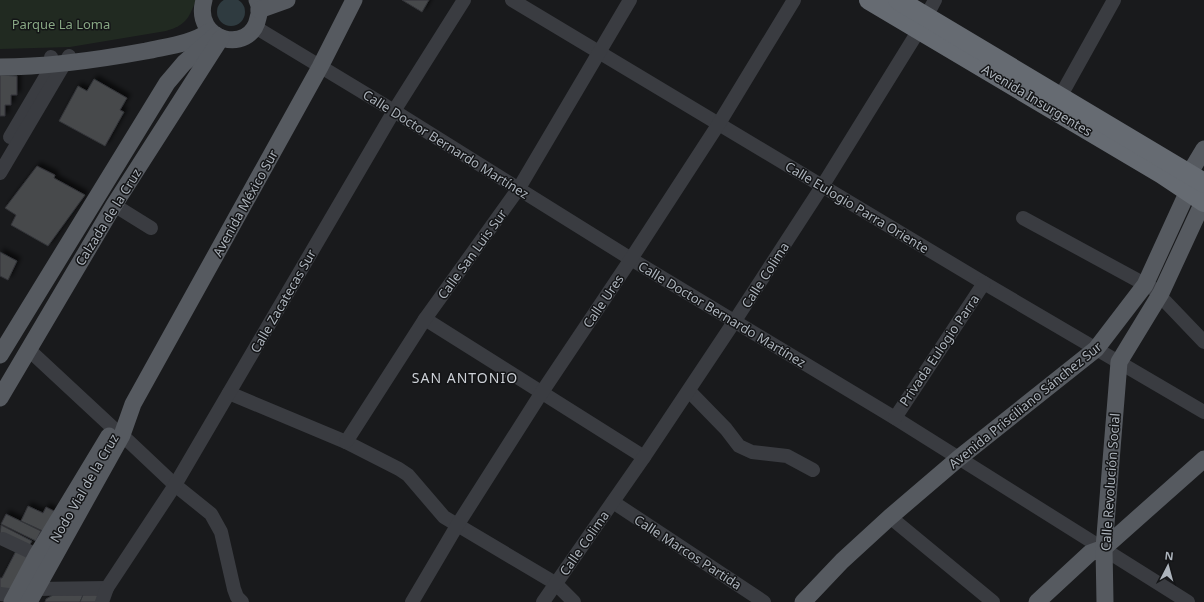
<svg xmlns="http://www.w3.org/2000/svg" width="1204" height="602" font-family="'Noto Sans',sans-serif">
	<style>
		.green { fill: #212a21 }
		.water { fill: #2f3b40 }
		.building { fill: #46484c; stroke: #333438; filter: url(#shadow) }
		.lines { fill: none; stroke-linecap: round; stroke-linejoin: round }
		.minor { stroke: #3a3c41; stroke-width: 14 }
		.major { stroke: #565a60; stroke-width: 17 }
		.highway { stroke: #666b72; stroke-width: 20 }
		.labels { text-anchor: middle; stroke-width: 3; stroke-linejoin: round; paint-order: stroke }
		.park-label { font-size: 13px; fill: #87a683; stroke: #141517 }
		.street-label { font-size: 13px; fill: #acb3bb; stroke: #141517 }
		.neighbourhood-label { font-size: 14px; letter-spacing: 1px; fill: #cdd1d7; stroke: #141517 }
	</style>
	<defs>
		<filter id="shadow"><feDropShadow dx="3.5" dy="-3.5" stdDeviation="2" flood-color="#0009"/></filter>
	</defs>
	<rect width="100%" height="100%" fill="#191a1c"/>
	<!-- green -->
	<path class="green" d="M 0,0 L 196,0 C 189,18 186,25 166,31 L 70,47 L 0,49 Z"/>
	<!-- water -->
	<circle class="water" cx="231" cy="12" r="14"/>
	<!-- building -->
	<g class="building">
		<path d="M 402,0 L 429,0 L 422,12 Z"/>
		<path d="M 0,75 L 17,76 L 17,95 L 11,95 L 11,105 L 5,105 L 5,116 L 0,116 Z"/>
		<path d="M 94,79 L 127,98 L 120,110 L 124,112 L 105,146 L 59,121 L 78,86 L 87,91 Z"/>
		<path d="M 37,166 L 55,175 L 54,178 L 85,195 L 48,246 L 11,225 L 16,215 L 5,208 Z"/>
		<path d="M 0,252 L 17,261 L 8,280 L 0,276 Z"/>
		<path d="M 28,506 L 43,513 L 46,507 L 54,511 L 45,532 L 21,521 Z"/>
		<path d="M 6,514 L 41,531 L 36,541 L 1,524 Z"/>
		<path d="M 1,525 L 32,541 L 28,548 L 0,535 Z"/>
		<path d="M 17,549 L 28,555 L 10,592 L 0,591 L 0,578 L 2,578 Z"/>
		<path d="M 53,595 L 83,595 L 80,602 L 45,602 L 46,599 Z"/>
		<path d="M 83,595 L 100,595 L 98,602 L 80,602 Z"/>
	</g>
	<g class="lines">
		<!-- minor -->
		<g class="minor">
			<path d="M 512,0 L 984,283 L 1204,412"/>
			<path d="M 255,27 L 394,111 L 631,259 L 895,418 L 1188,602"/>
			<path d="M 1060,97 L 1114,0"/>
			<path d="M 10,137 L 52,66 L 51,57"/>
			<path d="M 0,173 L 69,56"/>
			<path d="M 114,205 L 151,228"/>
			<path d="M 1023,218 L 1161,293 L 1162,298 L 1204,342"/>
			<path d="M 425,319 L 644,457"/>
			<path d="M 28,349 L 113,428"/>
			<path d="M 689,391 L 726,429 L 739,446 L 752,452 L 787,456 L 813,470"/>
			<path d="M 229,393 L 346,442 L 399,469 L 408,475 L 444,517 L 555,583 L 574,602"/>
			<path d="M 895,418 L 984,283"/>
			<path d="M 122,435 L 175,485 L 211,514 L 221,532 L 234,589 L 237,597 L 242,602"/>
			<path d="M 346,442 L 425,319 L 519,188 L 630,0"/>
			<path d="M 613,502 L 764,602"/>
			<path d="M 890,517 L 993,602"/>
			<path d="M 3,539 L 37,555"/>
			<path d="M 36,589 L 107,588"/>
			<path d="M 0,594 L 16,596"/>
			<path d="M 102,602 L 107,588 L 175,485 L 394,111 L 464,0"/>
			<path d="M 412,602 L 458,524 L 542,392 L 631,259 L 718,125 L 794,0"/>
			<path d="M 543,602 L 644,457 L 734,322 L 823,185 L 919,30 L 935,0"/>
		</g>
		<!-- major -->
		<g class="major">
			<path d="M 204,0 C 192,42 251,55 258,18 C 260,12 260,6 257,0"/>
			<path d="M 259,10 L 287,0"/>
			<path d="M 0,67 C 50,67 97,60 146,51 C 168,46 191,44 210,31"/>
			<path d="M 0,355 L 167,83 L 184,63 L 216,35"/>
			<path d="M 0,398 L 114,205 L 221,38"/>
			<path d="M 12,602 L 37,555 L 109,436"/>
			<path d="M 29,602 L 122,435 L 133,404 L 320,67 L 354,0"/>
			<path d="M 803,602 L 842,561 L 890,517 L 959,458 L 1096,349 L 1145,285 L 1188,191 L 1189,174 L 1204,149"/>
			<path d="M 1037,602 L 1090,553 L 1104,548 L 1204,459"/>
			<path d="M 1105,602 L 1104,548 L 1119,362 L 1161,293 L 1204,200"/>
		</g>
		<!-- highway -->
		<g class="highway">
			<path d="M 869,0 L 1162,174 L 1204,202"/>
			<path d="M 898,0 L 1204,183"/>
		</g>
	</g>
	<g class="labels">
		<!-- park labels -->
		<g class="park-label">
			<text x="61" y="29">Parque La Loma</text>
		</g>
		<!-- street labels -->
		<g class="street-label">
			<text transform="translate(1037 100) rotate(31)" y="5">Avenida Insurgentes</text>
			<text transform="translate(446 144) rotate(32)" y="5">Calle Doctor Bernardo Martínez</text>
			<text transform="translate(245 203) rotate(-61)" y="5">Avenida México Sur</text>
			<text transform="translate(857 207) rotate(31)" y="5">Calle Eulogio Parra Oriente</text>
			<text transform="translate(108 217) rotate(-58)" y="5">Calzada de la Cruz</text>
			<text transform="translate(472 254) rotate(-54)" y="5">Calle San Luis Sur</text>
			<text transform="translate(765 275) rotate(-57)" y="5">Calle Colima</text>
			<text transform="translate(283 301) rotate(-60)" y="5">Calle Zacatecas Sur</text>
			<text transform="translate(603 301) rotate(-56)" y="5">Calle Ures</text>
			<text transform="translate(722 314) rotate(31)" y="5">Calle Doctor Bernardo Martínez</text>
			<text transform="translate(939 350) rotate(-56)" y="5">Privada Eulogio Parra</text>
			<text transform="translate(1025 405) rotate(-39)" y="5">Avenida Prisciliano Sánchez Sur</text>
			<text transform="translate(1110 482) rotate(-86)" y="5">Calle Revolución Social</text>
			<text transform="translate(84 488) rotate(-60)" y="5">Nodo Vial de la Cruz</text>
			<text transform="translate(584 543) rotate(-55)" y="5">Calle Colima</text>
			<text transform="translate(688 552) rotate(33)" y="5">Calle Marcos Partida</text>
		</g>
		<!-- neighbourhood labels -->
		<g class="neighbourhood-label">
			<text x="465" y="383">SAN ANTONIO</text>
		</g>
	</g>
	<!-- north arrow -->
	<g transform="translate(1168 566) rotate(6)" stroke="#141517" stroke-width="3" paint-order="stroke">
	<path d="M0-3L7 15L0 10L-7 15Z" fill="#acb3bb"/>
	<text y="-6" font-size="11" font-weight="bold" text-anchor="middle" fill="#acb3bb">N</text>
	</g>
</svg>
